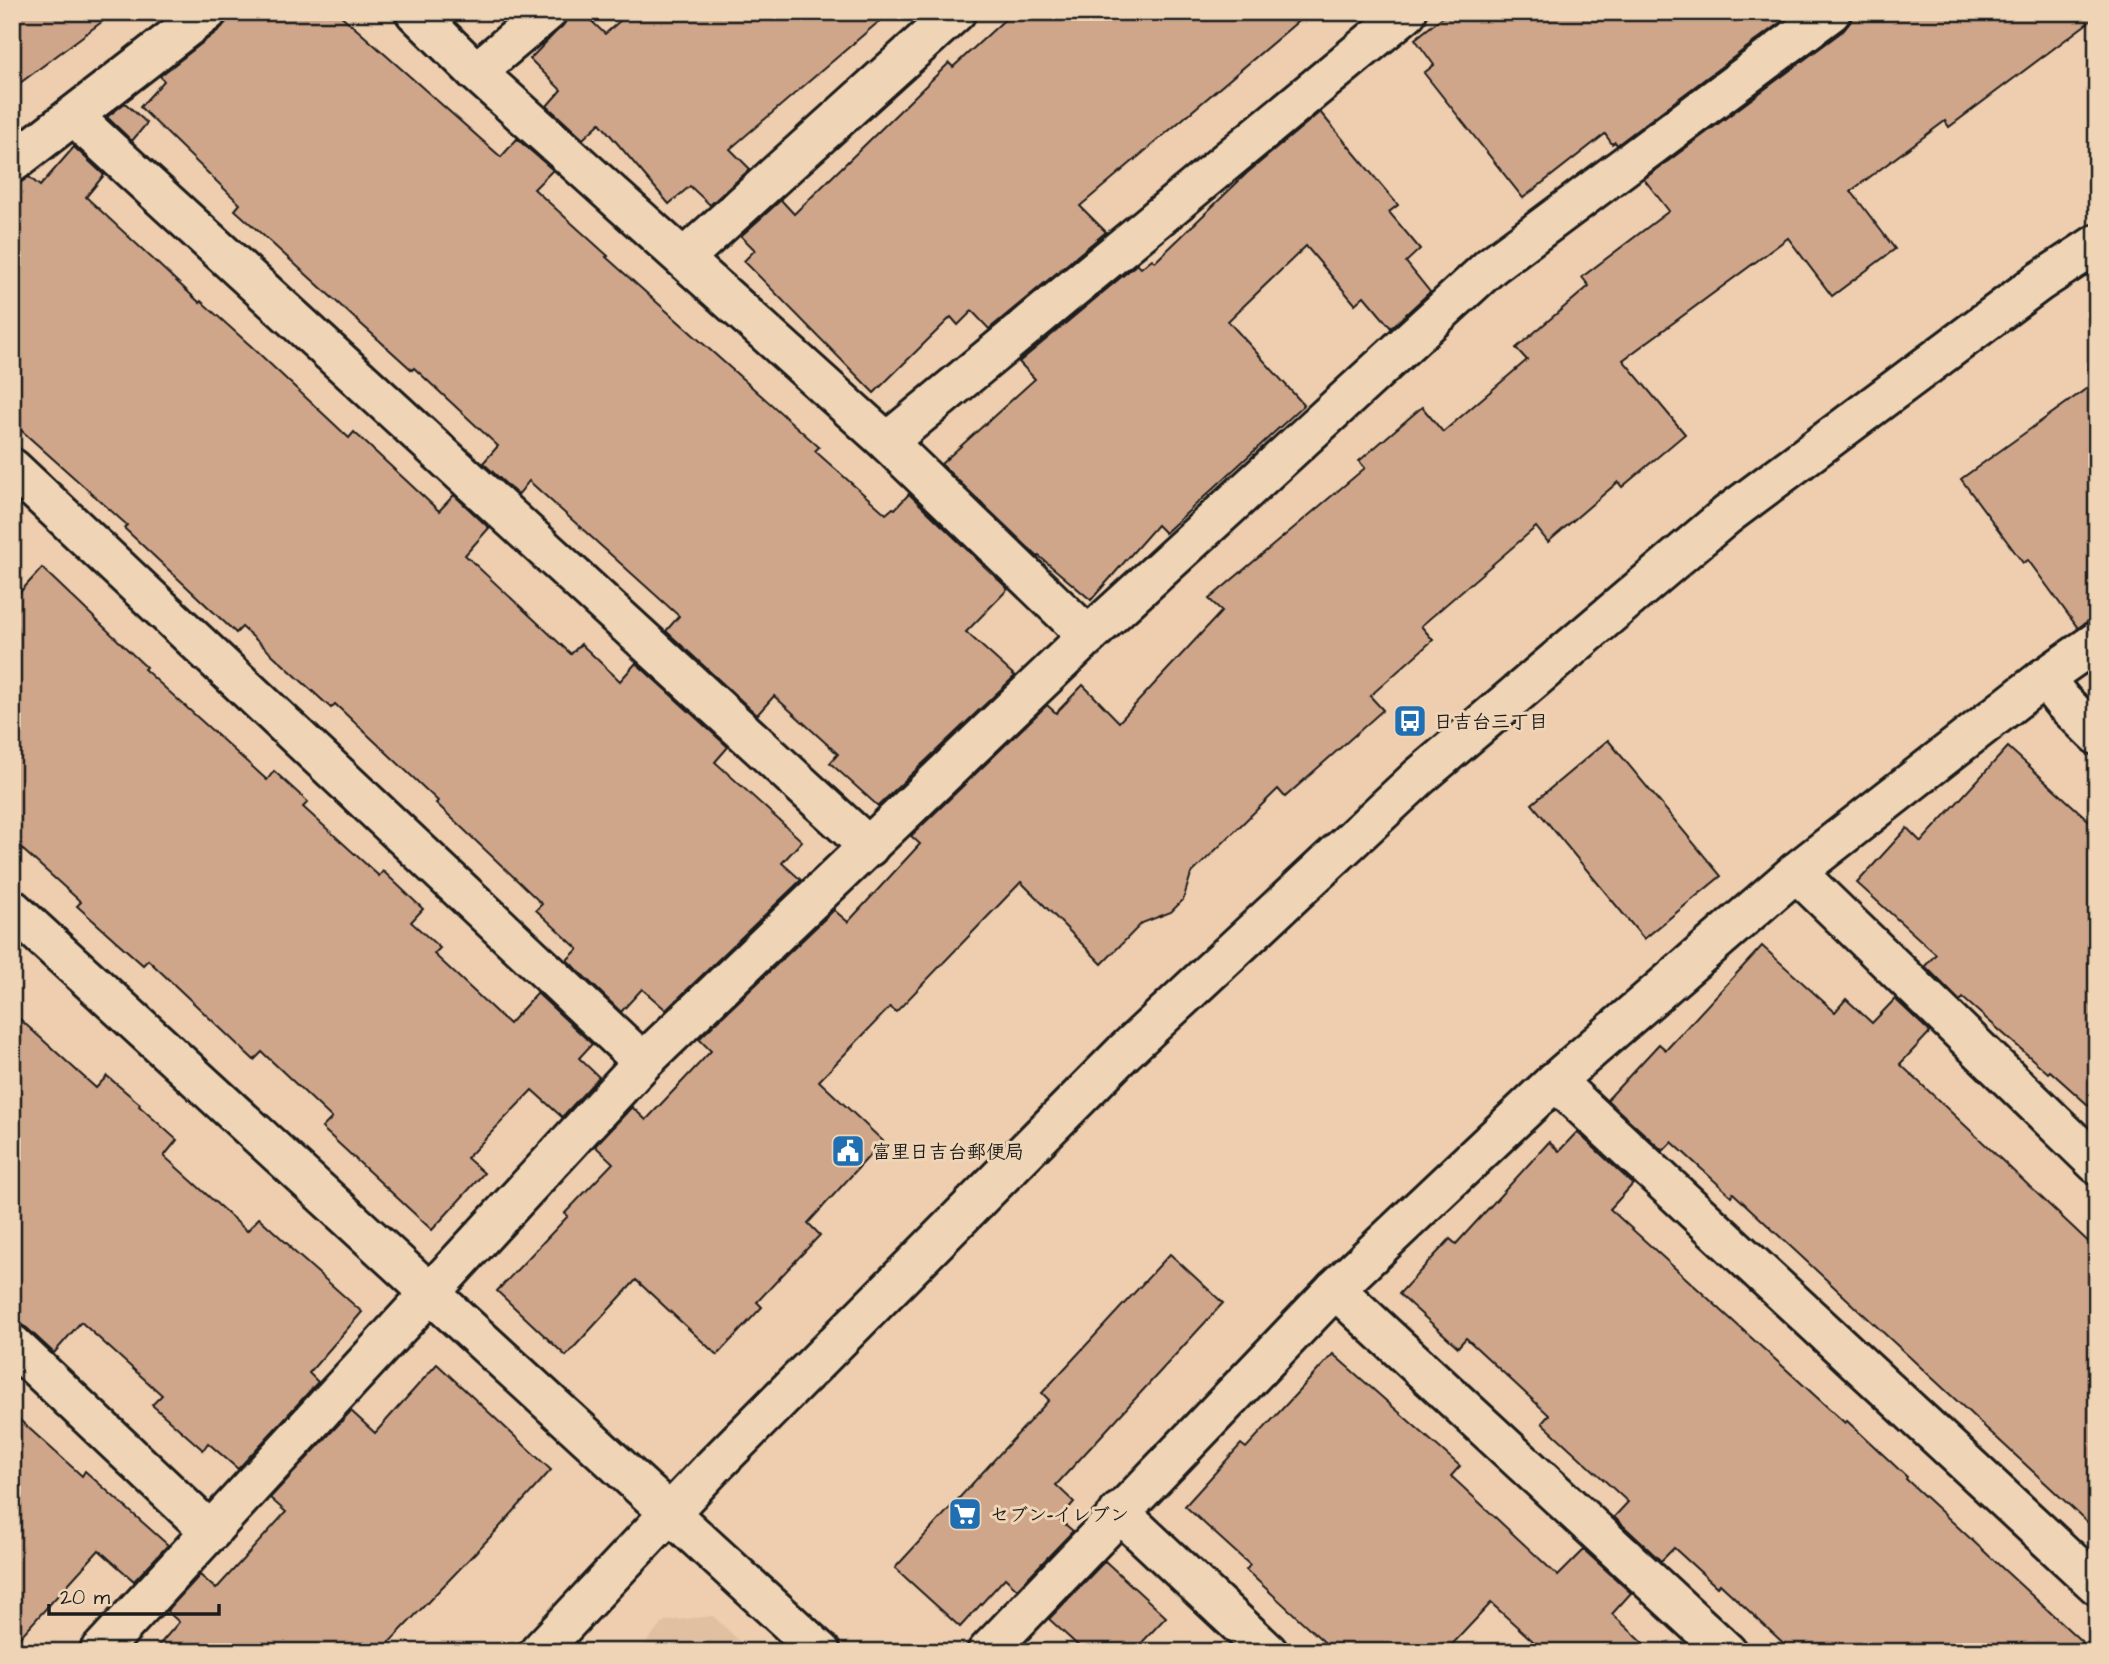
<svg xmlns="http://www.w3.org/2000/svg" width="2109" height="1664" font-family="'Architects Daughter','Klee One',sans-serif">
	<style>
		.built { fill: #e1bfa1 }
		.building { fill: #d0a68b; stroke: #1c1c1c; stroke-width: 2 }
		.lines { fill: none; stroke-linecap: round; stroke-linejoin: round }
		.street-casing { stroke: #1c1c1c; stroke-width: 44 }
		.secondary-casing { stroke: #1c1c1c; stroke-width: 44 }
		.street { stroke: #efd5b6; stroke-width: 38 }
		.secondary { stroke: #efd5b6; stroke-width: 38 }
		.labels { text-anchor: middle; stroke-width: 6; stroke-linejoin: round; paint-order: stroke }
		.poi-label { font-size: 19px; font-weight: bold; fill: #1c1c1c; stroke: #efd5b6; text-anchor: start }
	</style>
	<rect width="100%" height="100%" fill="#eeceae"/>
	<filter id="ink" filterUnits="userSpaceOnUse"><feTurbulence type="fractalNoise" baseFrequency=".0143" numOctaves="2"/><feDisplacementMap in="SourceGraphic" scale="14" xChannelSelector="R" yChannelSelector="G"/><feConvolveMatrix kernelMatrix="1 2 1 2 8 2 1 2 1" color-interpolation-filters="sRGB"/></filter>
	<g filter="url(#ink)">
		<!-- built -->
		<path class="built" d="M 713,1616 L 751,1652 L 637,1652 L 665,1621 Z"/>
		<!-- building -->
		<g class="building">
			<path d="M 12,12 L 115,12 L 12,89 Z"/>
			<path d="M 228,12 L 337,12 L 501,157 L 517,139 L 553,170 L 534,189 L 608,256 L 606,257 L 819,447 L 815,451 L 886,514 L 893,508 L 895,509 L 909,494 L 1008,589 L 966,632 L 1015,676 L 878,806 L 830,763 L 838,754 L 774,696 L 757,715 L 666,631 L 679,616 L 529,481 L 518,495 L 483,463 L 498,446 L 414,368 L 412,370 L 235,210 L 240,204 L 140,107 L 164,81 L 160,76 L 220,29 L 227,21 Z"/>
			<path d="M 575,12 L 582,12 L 605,34 L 630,12 L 890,12 L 730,149 L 750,169 L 710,205 L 690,186 L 669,204 L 600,123 L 583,139 L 547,106 L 561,90 L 530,59 Z"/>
			<path d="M 1013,12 L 1309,12 L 1080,206 L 1106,232 L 989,329 L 972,311 L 958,325 L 951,317 L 874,393 L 744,261 L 755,250 L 741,236 L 781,200 L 794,214 L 949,63 L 953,67 Z"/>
			<path d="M 1449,12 L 1794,12 L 1617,145 L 1615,142 L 1612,144 L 1605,134 L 1523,198 L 1424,73 L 1434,65 L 1415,39 Z"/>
			<path d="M 1852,12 L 2097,12 L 2097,16 L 1949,127 L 1945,121 L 1851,191 L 1895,249 L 1832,296 L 1788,238 L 1623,360 L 1685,434 L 1622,487 L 1618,482 L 1548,542 L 1536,527 L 1421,626 L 1433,640 L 1370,696 L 1383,710 L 1285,797 L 1278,789 L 1191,874 L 1183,900 L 1171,912 L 1142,923 L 1102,964 L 1021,882 L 896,1012 L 890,1007 L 819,1081 L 883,1141 L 808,1223 L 820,1235 L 757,1302 L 762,1307 L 717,1355 L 636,1280 L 566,1356 L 497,1291 L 568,1216 L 565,1213 L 613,1163 L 595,1146 L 632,1107 L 646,1120 L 711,1051 L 699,1039 L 834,910 L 848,922 L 920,844 L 911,836 L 1047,705 L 1056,713 L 1083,685 L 1119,722 L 1222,611 L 1209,599 L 1365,468 L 1359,461 L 1422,407 L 1443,432 L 1527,360 L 1516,348 L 1589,286 L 1582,277 L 1669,211 L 1644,179 L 1844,30 L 1851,21 Z"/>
			<path d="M 125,103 L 147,123 L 132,141 L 107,117 Z"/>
			<path d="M 1320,112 L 1398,205 L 1389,212 L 1420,249 L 1406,262 L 1430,292 L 1391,328 L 1364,296 L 1355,304 L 1306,246 L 1228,321 L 1304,405 L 1165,533 L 1157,525 L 1091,600 L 1039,556 L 1038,557 L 941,464 L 1035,379 L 1019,362 L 1137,264 L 1141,268 L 1152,259 L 1155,262 L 1247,173 Z"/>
			<path d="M 74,147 L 104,175 L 86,197 L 200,303 L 201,301 L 252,347 L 349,438 L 354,432 L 439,511 L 454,495 L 489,528 L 465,555 L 571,654 L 581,644 L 620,681 L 636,663 L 728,747 L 715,762 L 802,841 L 782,863 L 801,880 L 666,1010 L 642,989 L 621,1012 L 567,960 L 578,949 L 536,910 L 542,904 L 436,803 L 438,801 L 335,704 L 331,708 L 242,627 L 236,633 L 124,528 L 127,525 L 12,422 L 12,184 L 29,177 L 40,186 Z"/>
			<path d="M 2097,381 L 2097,619 L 2085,623 L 2078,628 L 2028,560 L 2023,563 L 1961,479 Z"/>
			<path d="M 42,568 L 146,667 L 144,669 L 267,780 L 274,771 L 308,802 L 303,807 L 379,876 L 383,871 L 423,909 L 411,922 L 440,948 L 434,954 L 509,1024 L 537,993 L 592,1044 L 579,1058 L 599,1077 L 562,1117 L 532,1090 L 467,1158 L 484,1173 L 432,1230 L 322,1128 L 332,1118 L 262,1052 L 254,1060 L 148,960 L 143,965 L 77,906 L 81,902 L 12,840 L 12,601 Z"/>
			<path d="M 1608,740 L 1721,876 L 1644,939 L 1532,804 Z"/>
			<path d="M 2008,747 L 2097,828 L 2097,1113 L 2050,1071 L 2048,1073 L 1963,998 L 1960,1001 L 1925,966 L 1936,954 L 1857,883 L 1907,828 L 1921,842 Z"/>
			<path d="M 1762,946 L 1835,1012 L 1846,999 L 1872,1023 L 1895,999 L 1930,1032 L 1900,1064 L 2097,1250 L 2097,1531 L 1733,1193 L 1731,1196 L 1672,1142 L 1663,1151 L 1607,1100 L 1659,1044 L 1666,1050 Z"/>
			<path d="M 12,1012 L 96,1088 L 107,1076 L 140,1104 L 139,1106 L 177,1140 L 164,1156 L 247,1231 L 259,1218 L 291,1247 L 290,1248 L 362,1312 L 309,1373 L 318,1382 L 238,1469 L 208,1443 L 203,1450 L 152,1405 L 162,1395 L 81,1322 L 54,1353 L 27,1328 L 18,1323 L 12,1323 Z"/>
			<path d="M 1577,1132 L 1633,1184 L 1610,1209 L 1845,1423 L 1847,1421 L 1907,1477 L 1906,1479 L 2093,1652 L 1793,1652 L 1720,1584 L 1717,1587 L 1674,1548 L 1661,1561 L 1614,1517 L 1628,1502 L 1542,1423 L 1549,1415 L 1466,1338 L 1458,1347 L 1399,1294 L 1450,1239 L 1456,1244 L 1549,1142 L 1559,1151 Z"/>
			<path d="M 1170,1254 L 1223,1303 L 1056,1485 L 1074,1502 L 1059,1519 L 1073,1531 L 1017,1589 L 1005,1578 L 960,1627 L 895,1568 L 1049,1400 L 1042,1393 Z"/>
			<path d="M 1333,1354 L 1460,1466 L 1451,1476 L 1558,1576 L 1584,1550 L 1631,1593 L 1612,1614 L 1653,1652 L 1545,1652 L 1491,1603 L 1445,1652 L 1335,1652 L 1246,1570 L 1250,1565 L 1185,1506 L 1241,1444 L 1246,1448 Z"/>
			<path d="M 437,1364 L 551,1470 L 496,1531 L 380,1652 L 153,1652 L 179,1622 L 167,1611 L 200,1575 L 216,1589 L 286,1512 L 270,1498 L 351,1411 L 375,1433 Z"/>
			<path d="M 12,1413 L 82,1476 L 85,1471 L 168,1545 L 134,1581 L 99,1550 L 12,1646 Z"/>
			<path d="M 1105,1561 L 1166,1617 L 1133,1652 L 1085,1652 L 1049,1619 Z"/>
		</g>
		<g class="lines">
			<defs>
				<g id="street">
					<path d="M 415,12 L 476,72 L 887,442 L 1088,636"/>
					<path d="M 476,72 L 547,12"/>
					<path d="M 74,117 L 869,847"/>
					<path d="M 12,163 L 207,12"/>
					<path d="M 684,258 L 956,12"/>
					<path d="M 887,442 L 1407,12"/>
					<path d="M 12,468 L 643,1062"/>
					<path d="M 2044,678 L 2063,702 L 2097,735"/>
					<path d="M 1796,872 L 2097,1164"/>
					<path d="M 12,909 L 821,1652"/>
					<path d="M 1555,1081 L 2097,1585"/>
					<path d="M 1335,1289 L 1727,1652"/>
					<path d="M 12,1344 L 211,1532"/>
					<path d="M 1119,1512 L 1268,1652"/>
					<path d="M 99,1652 L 643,1062 L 1088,636 L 1491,266 L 1831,12"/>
					<path d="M 987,1652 L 1335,1289 L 1555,1081 L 1796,872 L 2044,678 L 2097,641"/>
				</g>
				<path id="secondary" d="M 539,1652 L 712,1468 L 1124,1052 L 1419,777 L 1727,515 L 2039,282 L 2097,244"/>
			</defs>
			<!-- street casing -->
			<use href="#street" class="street-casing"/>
			<!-- secondary casing -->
			<use href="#secondary" class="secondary-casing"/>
			<!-- street -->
			<use href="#street" class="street"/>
			<!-- secondary -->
			<use href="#secondary" class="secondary"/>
		</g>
	</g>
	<!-- icons -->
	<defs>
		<symbol id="bus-square" viewBox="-11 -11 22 22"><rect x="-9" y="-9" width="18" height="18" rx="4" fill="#1f6fb2" stroke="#efd5b6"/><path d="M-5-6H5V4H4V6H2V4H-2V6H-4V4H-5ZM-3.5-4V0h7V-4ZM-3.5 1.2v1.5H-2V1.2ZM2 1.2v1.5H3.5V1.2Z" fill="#fff"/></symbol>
		<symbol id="civic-square" viewBox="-11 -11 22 22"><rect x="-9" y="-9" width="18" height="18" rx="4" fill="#1f6fb2" stroke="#efd5b6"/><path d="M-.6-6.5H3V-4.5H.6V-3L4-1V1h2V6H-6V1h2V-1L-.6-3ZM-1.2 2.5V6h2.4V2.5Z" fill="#fff"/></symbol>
		<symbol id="supermarket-square" viewBox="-11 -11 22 22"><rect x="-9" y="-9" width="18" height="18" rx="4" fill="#1f6fb2" stroke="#efd5b6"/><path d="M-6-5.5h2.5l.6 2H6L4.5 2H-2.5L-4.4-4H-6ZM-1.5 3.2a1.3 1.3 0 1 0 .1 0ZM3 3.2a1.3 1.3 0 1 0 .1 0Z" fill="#fff"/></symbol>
	</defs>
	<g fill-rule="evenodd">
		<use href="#bus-square" x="1391" y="702" width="38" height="38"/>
		<use href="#civic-square" x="829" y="1132" width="38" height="38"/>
		<use href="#supermarket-square" x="946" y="1495" width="38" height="38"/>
	</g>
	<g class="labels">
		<!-- poi labels -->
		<g class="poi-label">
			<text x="1434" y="728">日吉台三丁目</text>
			<text x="872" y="1158">富里日吉台郵便局</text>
			<text x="990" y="1521">セブン-イレブン</text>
		</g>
	</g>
	<!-- margin -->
	<rect width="2109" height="1664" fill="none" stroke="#efd5b6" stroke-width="42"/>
	<rect x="21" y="21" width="2067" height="1622" fill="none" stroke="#1c1c1c" stroke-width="2.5" filter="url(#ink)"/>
	<!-- scale -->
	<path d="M49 1604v10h170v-10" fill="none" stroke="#1c1c1c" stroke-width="3.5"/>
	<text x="60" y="1604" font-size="21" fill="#1c1c1c" stroke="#efd5b6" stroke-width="5" paint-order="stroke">20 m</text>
</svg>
